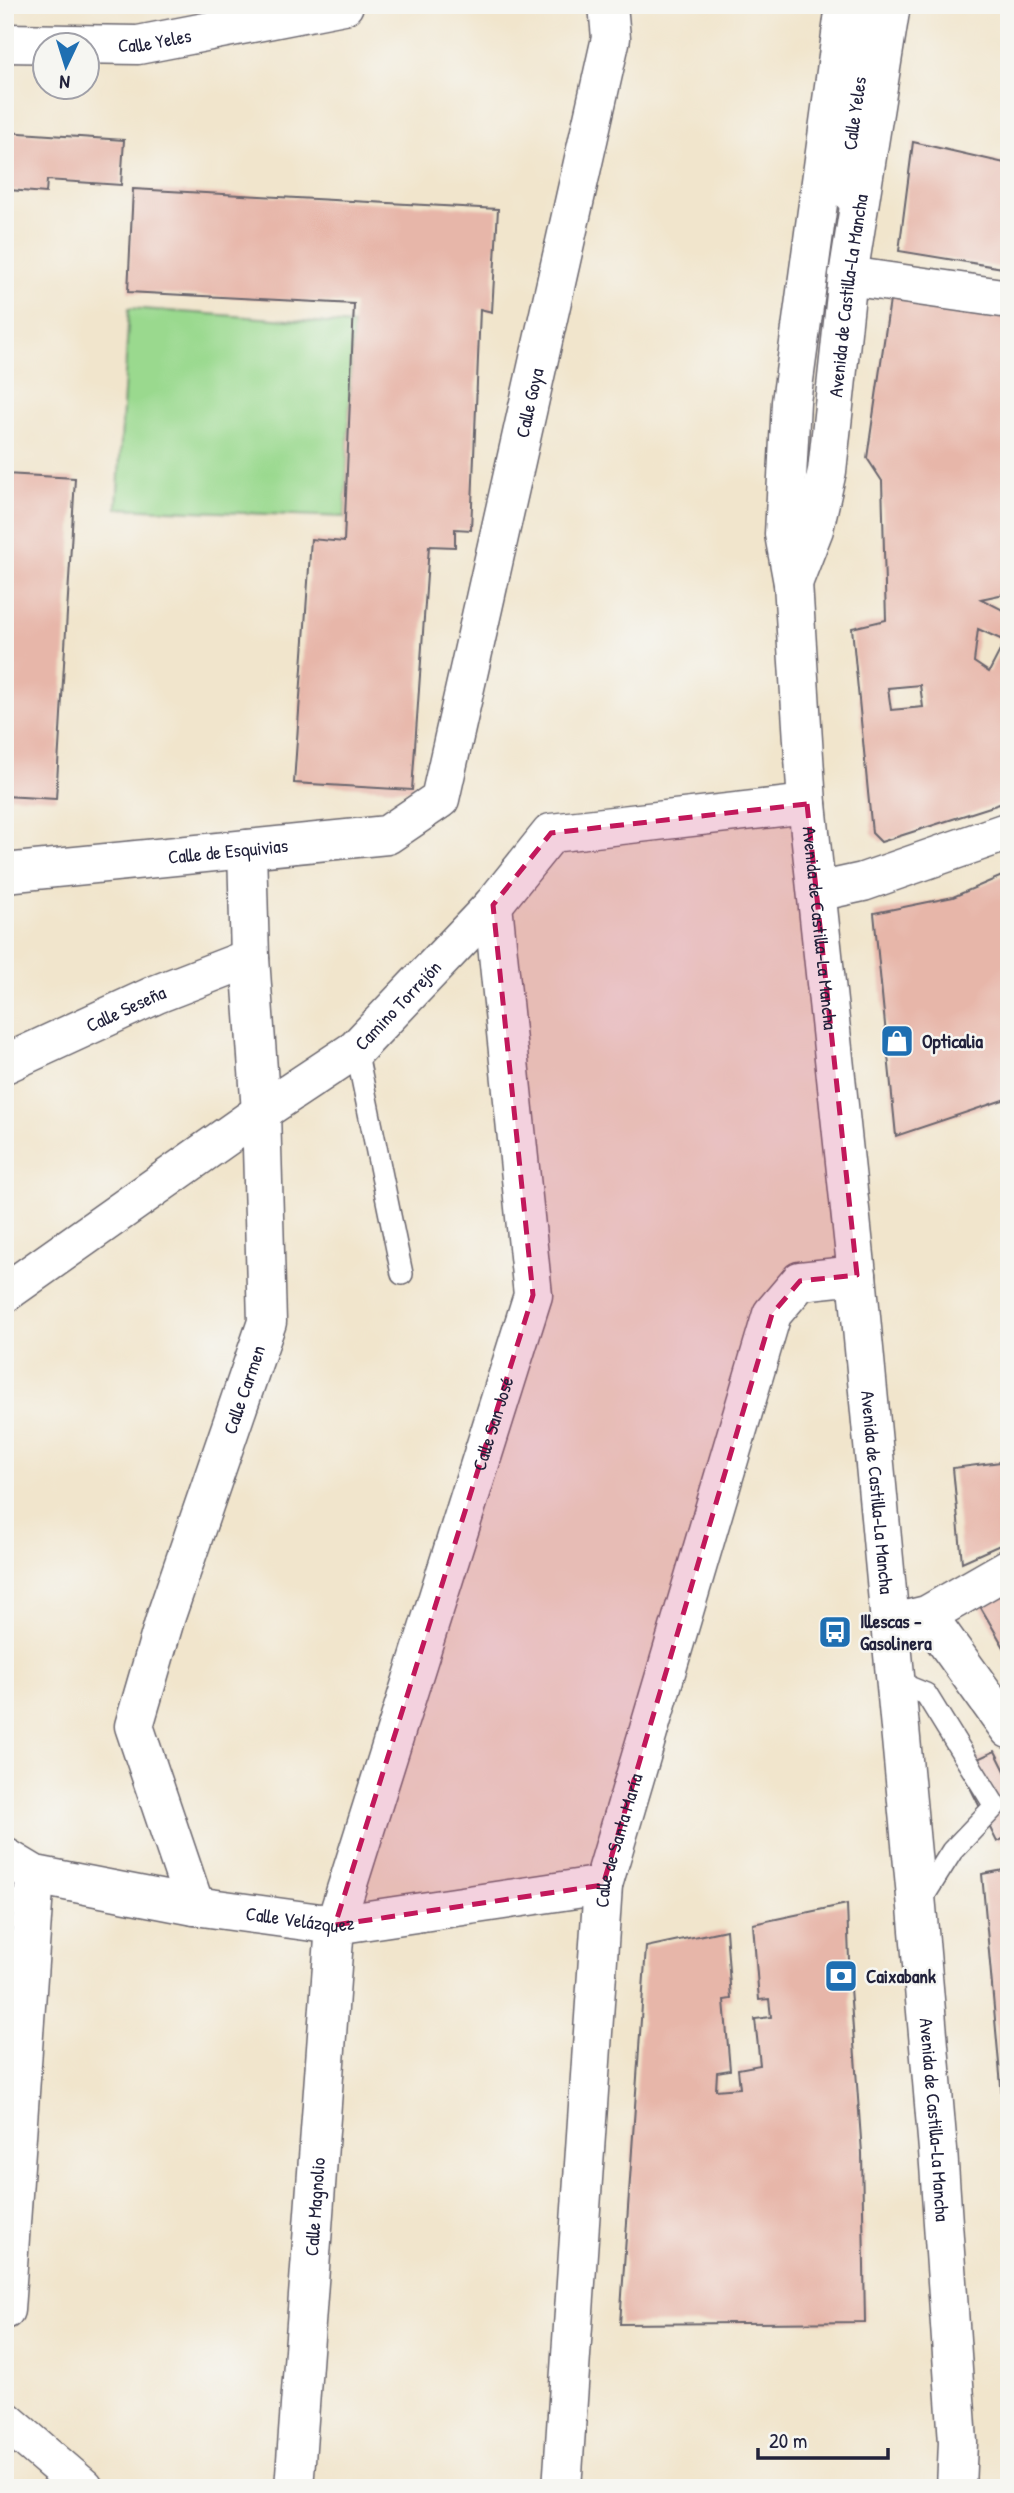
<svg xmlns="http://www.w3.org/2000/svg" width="1014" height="2493" font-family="'Patrick Hand',sans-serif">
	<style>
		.green { fill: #9ad98e; stroke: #5e7e64; stroke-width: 2 }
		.building { fill: #e7b6a9; fill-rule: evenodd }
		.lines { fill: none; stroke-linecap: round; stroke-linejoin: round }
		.lane-casing { stroke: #6a666e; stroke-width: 24 }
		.street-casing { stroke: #6a666e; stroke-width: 41 }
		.primary-casing { stroke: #6a666e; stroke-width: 41 }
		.lane { stroke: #fff; stroke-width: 21 }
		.street { stroke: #fff; stroke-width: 38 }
		.primary { stroke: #fff; stroke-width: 38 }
		.marked { fill: #c2185b; fill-opacity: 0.2; stroke: #c2185b; stroke-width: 5; stroke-dasharray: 14 9; stroke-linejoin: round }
		.labels { text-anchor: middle; stroke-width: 5; stroke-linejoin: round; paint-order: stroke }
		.street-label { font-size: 19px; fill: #22223b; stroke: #f6f6f2 }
		.poi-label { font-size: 19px; font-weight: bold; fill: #22223b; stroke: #f6f6f2; text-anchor: start }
	</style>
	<rect width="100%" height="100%" fill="#f6f6f2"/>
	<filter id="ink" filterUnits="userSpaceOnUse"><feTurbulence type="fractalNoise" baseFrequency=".0143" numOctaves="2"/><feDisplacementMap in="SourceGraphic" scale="14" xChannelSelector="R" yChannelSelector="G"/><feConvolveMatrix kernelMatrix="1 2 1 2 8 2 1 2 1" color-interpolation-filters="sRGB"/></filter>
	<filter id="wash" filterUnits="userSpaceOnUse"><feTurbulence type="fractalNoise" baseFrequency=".00686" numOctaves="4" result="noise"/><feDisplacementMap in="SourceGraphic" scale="28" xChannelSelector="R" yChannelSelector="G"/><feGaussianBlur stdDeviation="1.57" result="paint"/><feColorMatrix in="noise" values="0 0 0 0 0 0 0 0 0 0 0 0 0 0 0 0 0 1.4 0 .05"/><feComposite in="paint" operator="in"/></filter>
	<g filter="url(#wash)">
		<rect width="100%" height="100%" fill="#f1e5cc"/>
		<!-- green -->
		<path class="green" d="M 129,308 L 353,325 L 345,517 L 117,508 Z"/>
		<g id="blocks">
			<!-- building -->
			<g class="building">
				<path d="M 5,132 L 124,140 L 121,185 L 47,180 L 46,193 L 9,190 L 9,180 L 5,180 Z"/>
				<path d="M 913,142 L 1009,164 L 1009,269 L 899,251 Z"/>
				<path d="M 133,189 L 498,209 L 492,312 L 480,309 L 471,530 L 455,529 L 455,547 L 429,546 L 412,790 L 294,783 L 311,539 L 344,542 L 354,304 L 128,292 Z"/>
				<path d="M 891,293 L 1009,312 L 1009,593 L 981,599 L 1009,613 L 1009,801 L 881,842 L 872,833 L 852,628 L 886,620 L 882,481 L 867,458 ZM 978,629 L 1005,641 L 989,672 L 974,662 ZM 920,685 L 923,707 L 891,710 L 888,688 Z"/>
				<path d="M 5,474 L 75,478 L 56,799 L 5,796 Z"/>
				<path d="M 1009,873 L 1009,1098 L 896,1136 L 874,913 L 953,897 Z"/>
				<path d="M 1009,1461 L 1009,1541 L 962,1562 L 953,1468 Z"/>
				<path d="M 1009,1581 L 1009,1656 L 977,1601 Z"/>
				<path d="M 995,1751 L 1009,1779 L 1009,1836 L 997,1842 L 960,1767 Z"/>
				<path d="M 1009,1869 L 1009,2153 L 1007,2153 L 982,1874 Z"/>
				<path d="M 847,1904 L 850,1988 L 862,2153 L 865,2322 L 620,2324 L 646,1947 L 726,1930 L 731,1999 L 724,2000 L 730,2070 L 717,2072 L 716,2090 L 740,2088 L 738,2069 L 760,2065 L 755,2019 L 771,2017 L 769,1999 L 759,2000 L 753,1924 Z"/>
			</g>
		</g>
	</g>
	<g filter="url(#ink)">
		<use href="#blocks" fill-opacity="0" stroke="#6a666e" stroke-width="2"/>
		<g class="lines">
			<defs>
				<g id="lane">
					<path d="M 356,1049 L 402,1274"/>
					<path d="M 894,1681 L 926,1694 L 995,1806 L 952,1851 L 920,1902"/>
				</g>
				<g id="street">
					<path id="s1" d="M 5,43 L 138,45 L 344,5"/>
					<path id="s2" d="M 853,195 L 850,142 L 870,5"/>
					<path d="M 848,276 L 1009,299"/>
					<path id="s3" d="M 5,873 L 387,835 L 440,799 L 611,38 L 608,5"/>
					<path d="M 817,892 L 863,882 L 1009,831"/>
					<path id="s4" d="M 5,1064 L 157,994 L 250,958"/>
					<path id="s5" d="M 5,1293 L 261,1112 L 356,1049 L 493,905 L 551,833 L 807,804"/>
					<path d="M 927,1615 L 1009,1729"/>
					<path d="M 902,1621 L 927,1615 L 1009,1568"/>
					<path id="s6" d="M 5,1857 L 35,1875 L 195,1906 L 335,1925 L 603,1885"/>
					<path id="s7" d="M 195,1906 L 134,1726 L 166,1616 L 267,1322 L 261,1112 L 250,958 L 247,849"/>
					<path d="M 5,2310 L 35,1875"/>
					<path d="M 5,2420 L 84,2488"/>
					<path id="s8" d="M 294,2488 L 335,1925 L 533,1295 L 493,905"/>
					<path id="s9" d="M 562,2488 L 603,1885 L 772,1314 L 800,1281 L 857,1275"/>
				</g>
				<g id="primary">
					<path id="s10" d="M 845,5 L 791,402 L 784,534 L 793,583 L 807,804 L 857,1275 L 917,1907 L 938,2150 L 958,2442 L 956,2488"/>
					<path id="s11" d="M 793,583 L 814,529 L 827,471 L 848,276 L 891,5"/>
				</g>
			</defs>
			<!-- lane casing -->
			<use href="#lane" class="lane-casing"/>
			<!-- street casing -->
			<use href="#street" class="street-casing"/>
			<!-- primary casing -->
			<use href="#primary" class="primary-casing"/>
			<!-- lane -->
			<use href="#lane" class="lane"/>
			<!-- street -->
			<use href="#street" class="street"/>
			<!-- primary -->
			<use href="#primary" class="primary"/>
		</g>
	</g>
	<!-- marked area -->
	<path class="marked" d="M 807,804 L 857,1275 L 800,1281 L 772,1314 L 603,1885 L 335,1925 L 533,1295 L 493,905 L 551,833 Z"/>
	<!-- icons -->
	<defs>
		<symbol id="shop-square" viewBox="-11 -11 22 22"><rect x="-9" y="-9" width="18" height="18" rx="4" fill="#1f6fb2" stroke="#f6f6f2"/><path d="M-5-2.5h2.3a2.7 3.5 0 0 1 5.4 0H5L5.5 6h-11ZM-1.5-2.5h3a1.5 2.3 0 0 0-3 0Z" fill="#fff"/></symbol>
		<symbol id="bus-square" viewBox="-11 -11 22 22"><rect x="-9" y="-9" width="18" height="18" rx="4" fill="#1f6fb2" stroke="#f6f6f2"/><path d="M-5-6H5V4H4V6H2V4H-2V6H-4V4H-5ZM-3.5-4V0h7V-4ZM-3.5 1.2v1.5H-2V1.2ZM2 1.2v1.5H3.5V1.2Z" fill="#fff"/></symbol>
		<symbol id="bank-square" viewBox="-11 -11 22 22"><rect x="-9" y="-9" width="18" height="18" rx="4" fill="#1f6fb2" stroke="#f6f6f2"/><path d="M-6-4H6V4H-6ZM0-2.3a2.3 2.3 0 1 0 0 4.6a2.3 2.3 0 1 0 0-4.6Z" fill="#fff"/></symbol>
	</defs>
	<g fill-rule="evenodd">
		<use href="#shop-square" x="878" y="1022" width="38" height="38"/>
		<use href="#bus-square" x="816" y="1613" width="38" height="38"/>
		<use href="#bank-square" x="822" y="1957" width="38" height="38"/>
	</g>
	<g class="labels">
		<!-- street labels -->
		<g class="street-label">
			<text dy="7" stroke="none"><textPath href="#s1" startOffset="150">Calle Yeles</textPath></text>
			<text dy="7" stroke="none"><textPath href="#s2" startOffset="82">Calle Yeles</textPath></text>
			<text dy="7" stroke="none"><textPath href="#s11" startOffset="294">Avenida de Castilla-La Mancha</textPath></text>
			<text dy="7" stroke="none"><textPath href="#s3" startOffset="854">Calle Goya</textPath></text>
			<text dy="7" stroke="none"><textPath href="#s3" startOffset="224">Calle de Esquivias</textPath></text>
			<text dy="7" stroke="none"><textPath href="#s10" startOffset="929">Avenida de Castilla-La Mancha</textPath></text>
			<text dy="7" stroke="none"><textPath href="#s5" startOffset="488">Camino Torrejón</textPath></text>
			<text dy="7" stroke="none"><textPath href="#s4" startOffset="133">Calle Seseña</textPath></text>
			<text dy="7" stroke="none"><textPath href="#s7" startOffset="544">Calle Carmen</textPath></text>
			<text dy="7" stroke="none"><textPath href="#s8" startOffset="1090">Calle San José</textPath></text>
			<text dy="7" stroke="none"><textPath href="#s10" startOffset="1496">Avenida de Castilla-La Mancha</textPath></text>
			<text dy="7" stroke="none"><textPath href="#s9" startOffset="651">Calle de Santa María</textPath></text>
			<text dy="7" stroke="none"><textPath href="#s6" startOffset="304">Calle Velázquez</textPath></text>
			<text dy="7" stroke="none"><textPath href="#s10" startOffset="2126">Avenida de Castilla-La Mancha</textPath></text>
			<text dy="7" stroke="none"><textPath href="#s8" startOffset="282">Calle Magnolio</textPath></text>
		</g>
		<!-- poi labels -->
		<g class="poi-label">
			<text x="922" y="1048">Opticalia</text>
			<text x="860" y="1628">Illescas -<tspan x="860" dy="22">Gasolinera</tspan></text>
			<text x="866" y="1983">Caixabank</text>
		</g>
	</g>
	<!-- margin -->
	<rect width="1014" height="2493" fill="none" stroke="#f6f6f2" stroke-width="28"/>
	<!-- north arrow -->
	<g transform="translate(66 66) rotate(184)"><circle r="33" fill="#f6f6f2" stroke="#a1a1a9" stroke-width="2"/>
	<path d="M0-5L12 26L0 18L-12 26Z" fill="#1f6fb2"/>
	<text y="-10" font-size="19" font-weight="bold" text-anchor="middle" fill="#22223b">N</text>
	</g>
	<!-- scale -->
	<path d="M758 2448v10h130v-10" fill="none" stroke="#22223b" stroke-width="3.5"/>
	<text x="769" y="2448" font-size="21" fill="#22223b" stroke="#f6f6f2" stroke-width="5" paint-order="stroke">20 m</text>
</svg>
